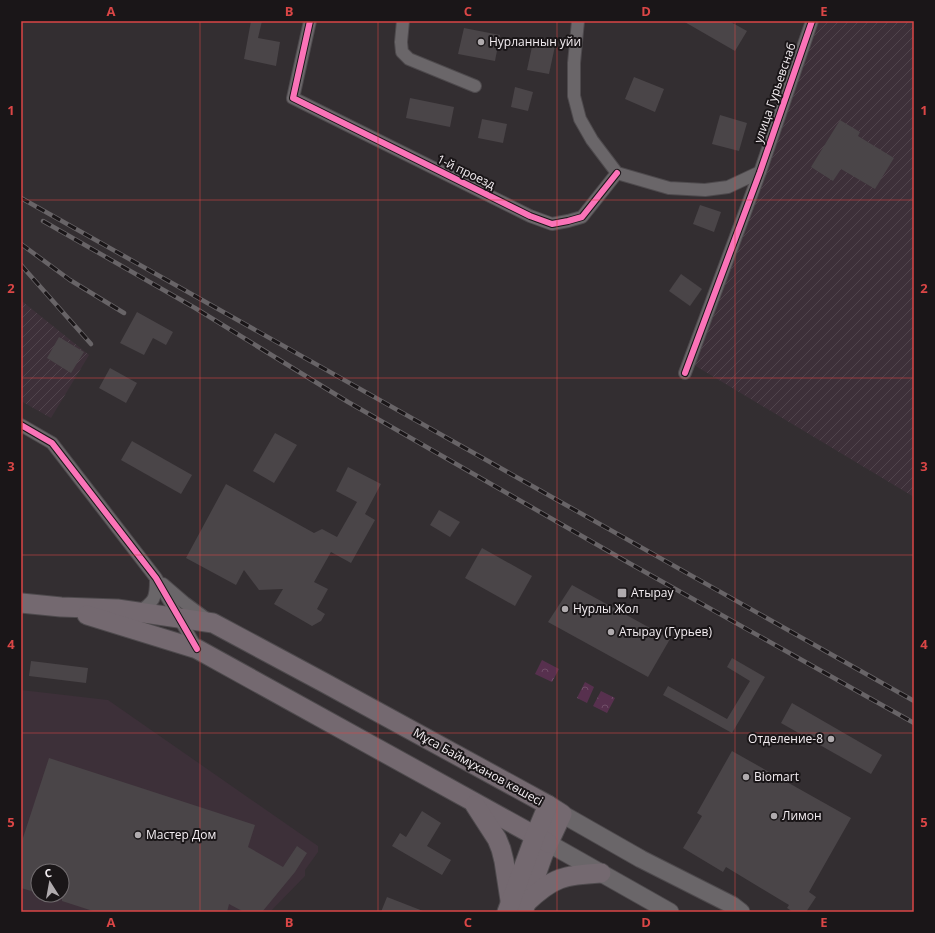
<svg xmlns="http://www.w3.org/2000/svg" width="935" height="933" font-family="'Open Sans',sans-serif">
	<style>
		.built { fill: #3d3039; fill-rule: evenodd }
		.industrial { fill: url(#industrial-furrows) }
		.forest { fill: url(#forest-crowns) }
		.building { fill: #4a4548 }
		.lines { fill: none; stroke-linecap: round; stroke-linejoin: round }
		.minor-casing { stroke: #4e4a4d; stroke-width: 14 }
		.secondary-casing { stroke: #4e4a4d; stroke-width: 19 }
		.primary-casing { stroke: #4e4a4d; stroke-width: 21 }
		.minor { stroke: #6a6669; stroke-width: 12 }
		.secondary { stroke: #6a6669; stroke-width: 17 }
		.primary { stroke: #746970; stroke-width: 19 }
		.rail-casing { stroke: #686467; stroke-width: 4.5 }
		.rail { stroke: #1a1618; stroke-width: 3; stroke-dasharray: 9; stroke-linecap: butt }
		.cycleway-casing { stroke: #1a1618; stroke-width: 8 }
		.cycleway { stroke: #fb73b8; stroke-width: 6 }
		.grid { fill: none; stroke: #da4646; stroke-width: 1; stroke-opacity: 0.55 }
		.poi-dot { fill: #b0abae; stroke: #1a1618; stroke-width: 1.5 }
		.labels { text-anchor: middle; stroke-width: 4; stroke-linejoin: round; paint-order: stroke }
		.poi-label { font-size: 12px; fill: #f4eef2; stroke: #1a1618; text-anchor: start }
		.street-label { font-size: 12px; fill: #f4eef2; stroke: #1a1618 }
		.neatline { fill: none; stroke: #da4646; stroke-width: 1.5 }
		.grid-label { font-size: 13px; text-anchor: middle; font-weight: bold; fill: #da4646 }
	</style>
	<defs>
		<pattern id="industrial-furrows" width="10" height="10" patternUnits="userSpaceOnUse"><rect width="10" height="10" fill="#3d3039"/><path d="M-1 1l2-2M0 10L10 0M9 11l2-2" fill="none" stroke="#50444c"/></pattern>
		<pattern id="forest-crowns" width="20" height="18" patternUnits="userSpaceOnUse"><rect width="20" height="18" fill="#57304e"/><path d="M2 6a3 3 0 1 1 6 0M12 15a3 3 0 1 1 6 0" fill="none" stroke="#704e68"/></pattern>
	</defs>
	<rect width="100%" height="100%" fill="#332e31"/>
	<!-- built -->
	<path class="built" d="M 21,690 L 108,700 L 318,846 L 318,852 L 305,870 L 305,876 L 270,912 L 21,912 ZM 38,871 L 62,871 L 62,895 L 38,895 Z"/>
	<!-- industrial -->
	<g class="industrial">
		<path d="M 818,21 L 914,21 L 914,497 L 694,365 Z"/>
		<path d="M 21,299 L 23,302 L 89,355 L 51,418 L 21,401 Z"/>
	</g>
	<!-- forest -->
	<g class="forest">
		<path d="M 542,660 L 559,669 L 552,682 L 535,674 Z"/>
		<path d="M 585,682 L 594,687 L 587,703 L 577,698 Z"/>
		<path d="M 601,691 L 615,698 L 607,713 L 593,706 Z"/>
	</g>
	<!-- building -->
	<g class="building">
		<path d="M 251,21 L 262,21 L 258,38 L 280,42 L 276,66 L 244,59 Z"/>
		<path d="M 683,21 L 729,21 L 747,31 L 735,51 Z"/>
		<path d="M 464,28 L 500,35 L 495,61 L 458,54 Z"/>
		<path d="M 533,42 L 555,46 L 549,74 L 527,70 Z"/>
		<path d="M 634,77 L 664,89 L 655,112 L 625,99 Z"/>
		<path d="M 515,87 L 533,92 L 528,111 L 511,107 Z"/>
		<path d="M 410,98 L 454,107 L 450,127 L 406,118 Z"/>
		<path d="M 720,115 L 747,123 L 739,151 L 712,144 Z"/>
		<path d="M 482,119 L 507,124 L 503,143 L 478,138 Z"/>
		<path d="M 840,120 L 860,132 L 858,136 L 894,158 L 875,189 L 841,169 L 833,181 L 811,167 Z"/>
		<path d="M 700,205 L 721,212 L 714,232 L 693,224 Z"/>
		<path d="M 681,274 L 702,289 L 690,306 L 669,291 Z"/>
		<path d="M 137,312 L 173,332 L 166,345 L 153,338 L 144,355 L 120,343 Z"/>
		<path d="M 59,337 L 84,352 L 71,373 L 47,358 Z"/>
		<path d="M 110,368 L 137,383 L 126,403 L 99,388 Z"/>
		<path d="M 275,433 L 297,445 L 274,483 L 253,471 Z"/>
		<path d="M 132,441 L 192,475 L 181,494 L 121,460 Z"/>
		<path d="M 348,467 L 381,484 L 365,514 L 375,520 L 351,563 L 331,552 L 314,582 L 328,589 L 317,609 L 325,614 L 321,621 L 312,626 L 274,604 L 283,589 L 259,590 L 244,570 L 236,585 L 186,558 L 226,484 L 314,533 L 322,529 L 337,537 L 357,502 L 336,491 Z"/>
		<path d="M 439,510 L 460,522 L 450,537 L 430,525 Z"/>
		<path d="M 482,548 L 532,576 L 515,606 L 465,578 Z"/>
		<path d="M 572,585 L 670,639 L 648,677 L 548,622 Z"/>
		<path d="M 732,658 L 765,677 L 732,733 L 663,695 L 668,686 L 727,719 L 750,681 L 727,667 Z"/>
		<path d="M 31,661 L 88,668 L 86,683 L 29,676 Z"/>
		<path d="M 792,703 L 882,755 L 871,774 L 781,723 Z"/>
		<path d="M 732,751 L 851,818 L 809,892 L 816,897 L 806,912 L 793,912 L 787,908 L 789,905 L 726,867 L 723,872 L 683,848 L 702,816 L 697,813 Z"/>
		<path d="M 49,758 L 255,825 L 248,847 L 283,867 L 297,846 L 307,853 L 295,872 L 262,912 L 244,912 L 229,904 L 227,912 L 96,912 L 62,901 L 62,871 L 38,871 L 38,893 L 21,888 L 21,844 Z"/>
		<path d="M 422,811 L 441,823 L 427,846 L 451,860 L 442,875 L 392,846 L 400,833 L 406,837 Z"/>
		<path d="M 387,897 L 423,911 L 423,912 L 381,912 Z"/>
	</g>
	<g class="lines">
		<defs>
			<g id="minor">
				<path d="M 310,21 L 293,98 L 530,216 L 552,224 L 568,221 L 582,217 L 617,173"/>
				<path d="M 403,21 L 401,42 L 402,52 L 409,59 L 475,86"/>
				<path d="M 578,21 L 574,63 L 574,96 L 580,119 L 592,140 L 617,173 L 669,188 L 705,190 L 728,187 L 760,172"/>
				<path d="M 685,373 L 760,172 L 812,21"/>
				<path d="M 21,425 L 52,443 L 156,578 L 197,649"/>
				<path d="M 163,584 L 185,603 L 208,620"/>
				<path d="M 138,613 C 154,601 156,600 156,580"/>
			</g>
			<g id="secondary">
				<path d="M 562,814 L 641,859 L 732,905 L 741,912"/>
				<path d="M 548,843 L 670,912"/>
			</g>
			<g id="primary">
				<path d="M 21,603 L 61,607 L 117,609 L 213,623 L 323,682 L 548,805 L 562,814 L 543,855 L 523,912"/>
				<path d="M 87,615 L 197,649 L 548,843"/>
				<path d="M 475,805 L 497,839 L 501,849 L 504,861 L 510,900"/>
				<path d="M 526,903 C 553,877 564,875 601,873"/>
				<path d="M 507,912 L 535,836 L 548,805"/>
			</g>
		</defs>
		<!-- minor casing -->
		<use href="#minor" class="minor-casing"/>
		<!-- secondary casing -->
		<use href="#secondary" class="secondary-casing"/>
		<!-- primary casing -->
		<use href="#primary" class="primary-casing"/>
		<!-- minor -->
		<use href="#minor" class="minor"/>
		<!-- secondary -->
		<use href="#secondary" class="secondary"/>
		<!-- primary -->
		<use href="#primary" class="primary"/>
		<defs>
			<g id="rail">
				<path d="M 21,198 L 914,701"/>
				<path d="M 43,221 L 195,308 L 348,402 L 629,563 L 914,723"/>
				<path d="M 21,244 L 70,280 L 124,313"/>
				<path d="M 21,265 L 91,344"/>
			</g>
		</defs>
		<!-- rail casing -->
		<use href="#rail" class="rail-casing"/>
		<!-- rail -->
		<use href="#rail" class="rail"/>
		<defs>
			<g id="cycleway">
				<path d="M 310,21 L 293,98 L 530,216 L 552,224 L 568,221 L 582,217 L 617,173"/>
				<path d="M 685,373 L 760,172 L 812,21"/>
				<path d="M 21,425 L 52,443 L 156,578 L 197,649"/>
			</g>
		</defs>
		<!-- cycleway casing -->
		<use href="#cycleway" class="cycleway-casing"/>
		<!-- cycleway -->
		<use href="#cycleway" class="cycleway"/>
	</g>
	<!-- grid -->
	<path class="grid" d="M 200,21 L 200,912M 378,21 L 378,912M 557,21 L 557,912M 735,21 L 735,912M 21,200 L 914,200M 21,378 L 914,378M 21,555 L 914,555M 21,733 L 914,733"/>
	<!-- markers -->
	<g class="poi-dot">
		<circle cx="481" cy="42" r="4"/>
		<rect x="617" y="588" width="10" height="10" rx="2"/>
		<circle cx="565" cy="609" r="4"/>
		<circle cx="611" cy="632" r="4"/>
		<circle cx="831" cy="739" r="4"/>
		<circle cx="746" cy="777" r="4"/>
		<circle cx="774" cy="816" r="4"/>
		<circle cx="138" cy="835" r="4"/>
	</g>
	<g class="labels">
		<!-- poi labels -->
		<g class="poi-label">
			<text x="489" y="46">Нурланнын уйи</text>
			<text x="631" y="597">Атырау</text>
			<text x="573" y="613">Нурлы Жол</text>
			<text x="619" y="636">Атырау (Гурьев)</text>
			<text x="823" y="743" text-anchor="end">Отделение-8</text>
			<text x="754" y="781">Biomart</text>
			<text x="782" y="820">Лимон</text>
			<text x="146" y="839">Мастер Дом</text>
		</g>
		<!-- street labels -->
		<g class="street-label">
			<text transform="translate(775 93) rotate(-71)" y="4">улица Гурьевснаб</text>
			<text transform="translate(466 172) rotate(26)" y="4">1-й проезд</text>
			<text transform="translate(478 767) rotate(29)" y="4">Мұса Баймұханов көшесі</text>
		</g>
	</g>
	<!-- border -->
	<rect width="935" height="933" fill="none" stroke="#1a1618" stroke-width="44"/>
	<!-- north arrow -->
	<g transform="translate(50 883) rotate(349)"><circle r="19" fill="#1a1618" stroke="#716c6f"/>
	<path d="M0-3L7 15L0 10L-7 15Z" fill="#b0abae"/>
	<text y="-6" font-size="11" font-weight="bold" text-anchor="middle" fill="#f4eef2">С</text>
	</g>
	<rect x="22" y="22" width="891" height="889" class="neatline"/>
	<g class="grid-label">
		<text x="111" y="16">A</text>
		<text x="289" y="16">B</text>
		<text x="468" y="16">C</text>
		<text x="646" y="16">D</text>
		<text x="824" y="16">E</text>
		<text x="11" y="115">1</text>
		<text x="924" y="115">1</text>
		<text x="11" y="293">2</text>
		<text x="924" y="293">2</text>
		<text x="11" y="471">3</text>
		<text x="924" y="471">3</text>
		<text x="11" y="649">4</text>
		<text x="924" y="649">4</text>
		<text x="11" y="827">5</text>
		<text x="924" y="827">5</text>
		<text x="111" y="927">A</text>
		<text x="289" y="927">B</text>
		<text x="468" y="927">C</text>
		<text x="646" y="927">D</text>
		<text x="824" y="927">E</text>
	</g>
</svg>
